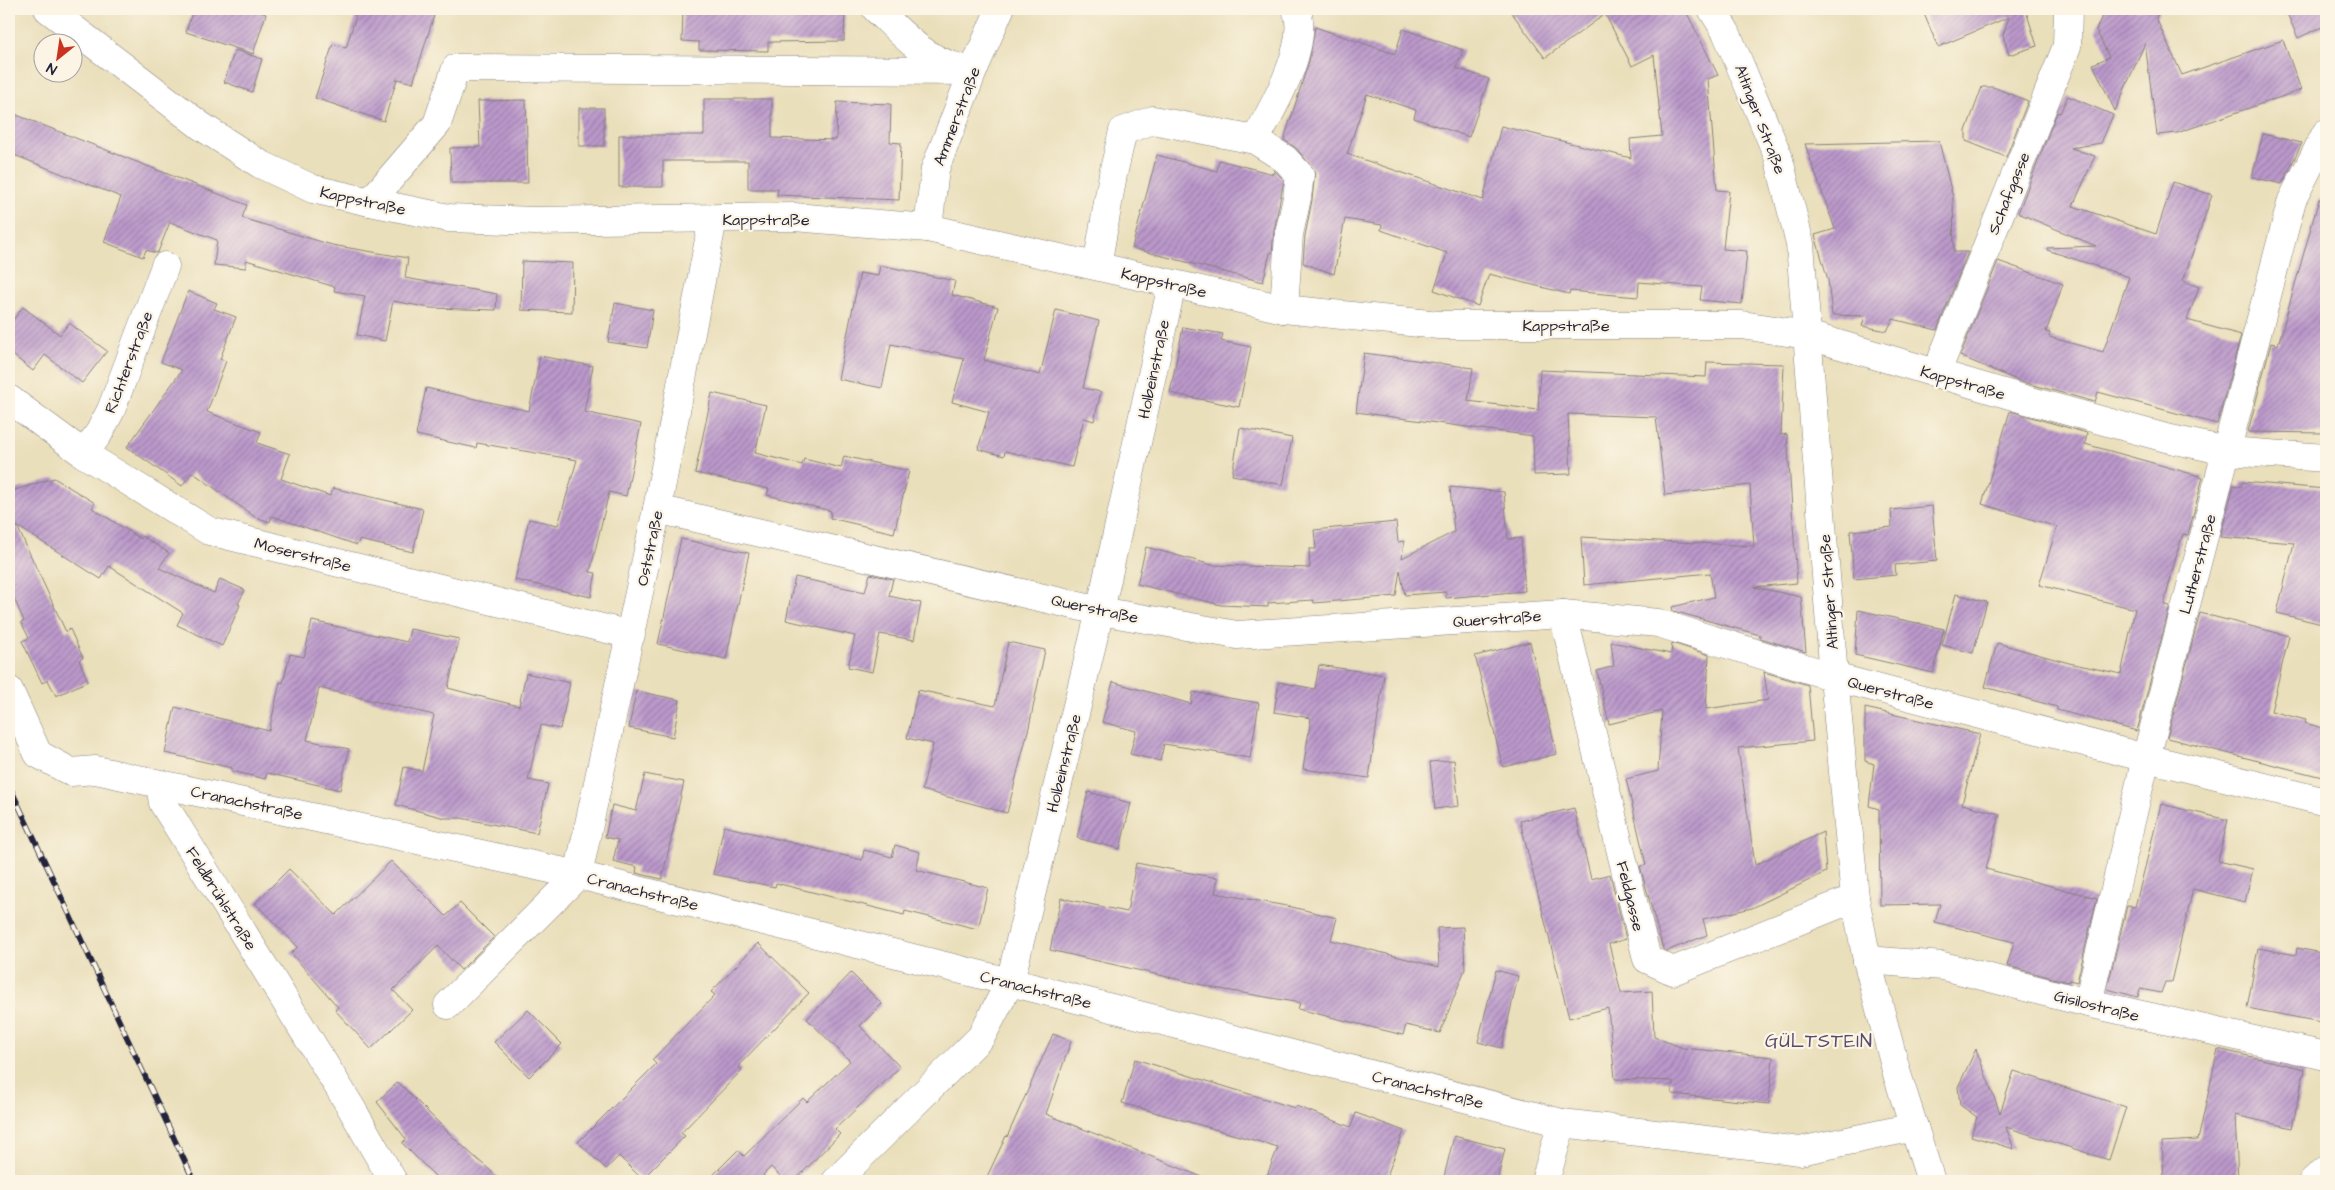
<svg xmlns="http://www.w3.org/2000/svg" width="2335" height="1190" font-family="'Architects Daughter',sans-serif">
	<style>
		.building { fill: url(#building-hatch) }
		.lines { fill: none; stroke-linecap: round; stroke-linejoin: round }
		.minor-casing { stroke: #86807b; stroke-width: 29 }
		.minor { stroke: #fff; stroke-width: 28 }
		.rail-casing { stroke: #22223b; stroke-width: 5.5 }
		.rail { stroke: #fcf5e5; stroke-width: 4; stroke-dasharray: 11; stroke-linecap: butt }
		.labels { text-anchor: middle; stroke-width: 4.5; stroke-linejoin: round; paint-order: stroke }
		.street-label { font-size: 16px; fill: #22223b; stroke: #fcf5e5 }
		.quarter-label { font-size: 19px; letter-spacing: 1px; fill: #584c6d; stroke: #fcf5e5 }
	</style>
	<defs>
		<pattern id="building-hatch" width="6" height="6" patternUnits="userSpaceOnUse" patternTransform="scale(1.25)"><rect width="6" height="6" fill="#bb99cb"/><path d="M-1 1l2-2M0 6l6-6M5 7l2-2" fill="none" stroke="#987ca6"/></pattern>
	</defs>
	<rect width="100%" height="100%" fill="#fcf5e5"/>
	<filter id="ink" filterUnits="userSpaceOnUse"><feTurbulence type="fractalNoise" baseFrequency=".02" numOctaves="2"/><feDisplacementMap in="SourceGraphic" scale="10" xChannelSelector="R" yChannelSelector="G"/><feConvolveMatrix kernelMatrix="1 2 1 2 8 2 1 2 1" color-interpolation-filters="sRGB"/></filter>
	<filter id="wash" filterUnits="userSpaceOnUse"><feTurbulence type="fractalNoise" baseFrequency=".0096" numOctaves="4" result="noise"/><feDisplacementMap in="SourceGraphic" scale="20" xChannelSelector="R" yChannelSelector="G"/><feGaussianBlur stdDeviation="1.12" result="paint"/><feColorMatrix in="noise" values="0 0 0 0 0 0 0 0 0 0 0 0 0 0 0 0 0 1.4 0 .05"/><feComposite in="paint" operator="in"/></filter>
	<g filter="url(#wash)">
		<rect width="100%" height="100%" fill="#eadfbb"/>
		<g id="blocks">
			<!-- building -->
			<g class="building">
				<path d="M 193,9 L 251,9 L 266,14 L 253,54 L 186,32 Z"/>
				<path d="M 358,9 L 436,9 L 413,83 L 397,79 L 384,121 L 315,98 L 333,44 L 346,48 Z"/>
				<path d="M 683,9 L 845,9 L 844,41 L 768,42 L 768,51 L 699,50 L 699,42 L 682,41 Z"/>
				<path d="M 1509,9 L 1685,9 L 1718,75 L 1708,79 L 1717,190 L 1729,191 L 1723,249 L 1747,251 L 1742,304 L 1700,300 L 1702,287 L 1639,282 L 1638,297 L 1570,291 L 1569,294 L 1489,274 L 1478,306 L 1434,290 L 1447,253 L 1381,230 L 1382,225 L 1345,219 L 1334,274 L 1303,263 L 1305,236 L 1312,200 L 1315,171 L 1296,148 L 1284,140 L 1309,61 L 1315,27 L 1395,54 L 1403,29 L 1463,50 L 1456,68 L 1489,79 L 1469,137 L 1414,118 L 1416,110 L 1367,94 L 1347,154 L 1483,200 L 1501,126 L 1631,158 L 1630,139 L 1662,136 L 1654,55 L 1632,66 L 1605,14 L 1545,58 Z"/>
				<path d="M 1922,9 L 2028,9 L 2026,11 L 2037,46 L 2009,55 L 2003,35 L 2009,17 L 1938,47 Z"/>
				<path d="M 2105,9 L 2160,9 L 2156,18 L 2182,75 L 2283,40 L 2301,90 L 2177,133 L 2157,135 L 2145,43 L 2115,111 L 2093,64 L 2109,57 L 2096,30 Z"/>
				<path d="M 2285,9 L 2326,9 L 2326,25 L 2298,38 Z"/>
				<path d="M 235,50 L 262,59 L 252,92 L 224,82 Z"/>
				<path d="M 1982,87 L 1993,87 L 2028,101 L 2006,157 L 1966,141 L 1966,131 Z"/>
				<path d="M 2068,96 L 2113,115 L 2101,143 L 2071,148 L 2095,156 L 2073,206 L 2156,234 L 2173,182 L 2212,195 L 2183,281 L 2199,287 L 2187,320 L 2241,335 L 2217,424 L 2098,392 L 2095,402 L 2019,381 L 1960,356 L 1998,261 L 2063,284 L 2046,332 L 2050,333 L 2049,337 L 2103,352 L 2129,277 L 2047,250 L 2048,248 L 2096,246 L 2018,213 L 2057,112 L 2060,113 Z"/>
				<path d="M 704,99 L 772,99 L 772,138 L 836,140 L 837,102 L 891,104 L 890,142 L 901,143 L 899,200 L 777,195 L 778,189 L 748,189 L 748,161 L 663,161 L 663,187 L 619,187 L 619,135 L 704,135 Z"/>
				<path d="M 526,100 L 528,183 L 451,183 L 450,148 L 480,147 L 478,101 Z"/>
				<rect x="579" y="108" width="25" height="38"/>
				<path d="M 9,112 L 247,205 L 242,218 L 332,245 L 408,258 L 405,278 L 497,294 L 496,310 L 430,308 L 393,301 L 385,341 L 357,335 L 365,296 L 334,291 L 335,287 L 246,260 L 246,268 L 214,265 L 217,240 L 170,222 L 158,252 L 156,253 L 146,250 L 143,257 L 104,242 L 121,197 L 9,153 Z"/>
				<path d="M 2263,134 L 2302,143 L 2282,184 L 2252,177 Z"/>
				<path d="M 1939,141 L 1953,198 L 1954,252 L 1968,252 L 1937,330 L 1893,319 L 1887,331 L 1862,326 L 1865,316 L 1832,315 L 1828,280 L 1815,235 L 1835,229 L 1805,144 Z"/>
				<path d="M 1157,155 L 1217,171 L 1219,160 L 1273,174 L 1274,170 L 1284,180 L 1274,231 L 1272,253 L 1270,253 L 1263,282 L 1132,248 Z"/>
				<path d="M 2319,199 L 2326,200 L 2326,433 L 2248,432 L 2271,343 L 2278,345 Z"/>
				<path d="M 522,261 L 573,263 L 572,312 L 521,310 Z"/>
				<path d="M 880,265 L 955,281 L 952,295 L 998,307 L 984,360 L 1040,375 L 1056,310 L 1099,321 L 1083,388 L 1101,392 L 1094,421 L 1084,418 L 1072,467 L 1005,451 L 1004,456 L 978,449 L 989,412 L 952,402 L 964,359 L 891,344 L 882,388 L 838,379 L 860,273 L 878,276 Z"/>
				<path d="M 188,291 L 217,303 L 214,309 L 236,317 L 220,359 L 226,361 L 207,412 L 261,432 L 257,443 L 290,454 L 281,479 L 330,496 L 333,488 L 423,509 L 413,552 L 359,540 L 357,545 L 272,516 L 270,522 L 255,517 L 192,472 L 182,486 L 127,447 L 182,370 L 161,362 Z"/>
				<path d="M 615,303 L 653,310 L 647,348 L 608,342 Z"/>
				<path d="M 23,307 L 60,335 L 69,323 L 107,351 L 82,383 L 45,355 L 33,371 L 9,352 L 9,325 Z"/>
				<path d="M 1183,327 L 1223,334 L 1221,341 L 1251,347 L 1239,407 L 1170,393 Z"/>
				<path d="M 1364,353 L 1473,368 L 1468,401 L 1538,410 L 1540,370 L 1706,377 L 1707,362 L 1784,364 L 1781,435 L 1787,434 L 1797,583 L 1754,587 L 1801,597 L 1806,652 L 1760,638 L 1760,635 L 1673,611 L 1672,607 L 1714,597 L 1710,573 L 1584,585 L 1581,537 L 1754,546 L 1750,485 L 1665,495 L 1656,417 L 1568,414 L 1571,474 L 1534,475 L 1533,436 L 1356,412 Z"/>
				<path d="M 540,356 L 593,366 L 584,412 L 641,424 L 626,496 L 609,492 L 590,572 L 596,573 L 591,597 L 515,580 L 529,519 L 558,525 L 577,460 L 477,443 L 476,448 L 416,435 L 426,388 L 529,411 Z"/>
				<path d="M 712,393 L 766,405 L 755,453 L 802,465 L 804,459 L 841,468 L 844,456 L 909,471 L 894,533 L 830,518 L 831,511 L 767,495 L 769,489 L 695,473 Z"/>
				<path d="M 2010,411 L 2087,433 L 2085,444 L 2203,477 L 2188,535 L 2183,534 L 2176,556 L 2164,605 L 2170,606 L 2137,731 L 2057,710 L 2057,707 L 1985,687 L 1997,643 L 2069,663 L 2121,674 L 2135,609 L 2039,585 L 2057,527 L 1982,504 Z"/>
				<path d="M 1240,428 L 1292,438 L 1283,485 L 1232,475 Z"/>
				<path d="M 54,478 L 95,503 L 92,508 L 141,539 L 142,536 L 169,553 L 159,568 L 214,593 L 220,579 L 245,590 L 238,604 L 240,605 L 222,646 L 177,625 L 183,613 L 109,566 L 101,579 L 17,526 L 66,632 L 70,629 L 83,658 L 79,660 L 88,681 L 56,696 L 48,680 L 42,683 L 22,641 L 29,638 L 21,622 L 24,621 L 9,587 L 9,492 Z"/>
				<path d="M 2242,482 L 2326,489 L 2326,625 L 2277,613 L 2294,543 L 2220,537 L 2234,485 L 2241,487 Z"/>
				<path d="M 1450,487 L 1504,492 L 1508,539 L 1521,538 L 1525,591 L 1446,598 L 1446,592 L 1405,595 L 1400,570 L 1396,596 L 1314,603 L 1313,600 L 1268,603 L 1268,607 L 1221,605 L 1137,584 L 1146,547 L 1212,565 L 1310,568 L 1309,549 L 1316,549 L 1314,530 L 1396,522 L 1398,542 L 1404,541 L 1402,558 L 1454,532 Z"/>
				<path d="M 1932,506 L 1937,561 L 1895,565 L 1896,575 L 1854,579 L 1850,531 L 1892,527 L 1891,510 Z"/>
				<path d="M 681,539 L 749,553 L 726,659 L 658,644 Z"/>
				<path d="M 870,574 L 893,579 L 889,596 L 921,603 L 914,640 L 880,634 L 872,672 L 848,667 L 855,636 L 786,620 L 795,577 L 865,592 Z"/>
				<path d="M 1956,594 L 1987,602 L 1973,653 L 1942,645 Z"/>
				<path d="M 1858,610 L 1944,629 L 1933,673 L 1855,655 Z"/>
				<path d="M 2200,613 L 2289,636 L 2271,711 L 2306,720 L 2305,723 L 2326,729 L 2326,778 L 2167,738 Z"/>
				<path d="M 312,621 L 407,642 L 410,629 L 459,639 L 448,688 L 478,696 L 519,706 L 526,673 L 570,683 L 560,729 L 541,725 L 528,780 L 548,784 L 537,833 L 461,818 L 445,818 L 396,805 L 404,767 L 422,771 L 434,715 L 319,688 L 307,740 L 349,749 L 340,790 L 267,773 L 265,779 L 232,771 L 232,768 L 165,753 L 175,707 L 269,731 L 280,682 L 283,683 L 290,654 L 304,657 Z"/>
				<path d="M 1008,642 L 1045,650 L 1029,727 L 1007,813 L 922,790 L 933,744 L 907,738 L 918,690 L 995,706 Z"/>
				<path d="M 1530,642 L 1557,754 L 1503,767 L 1475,656 Z"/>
				<path d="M 1611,642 L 1671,654 L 1672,643 L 1709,655 L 1706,709 L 1768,700 L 1764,672 L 1808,685 L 1813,741 L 1738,748 L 1755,865 L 1823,832 L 1826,872 L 1752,908 L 1703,919 L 1707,935 L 1667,951 L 1663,949 L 1640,866 L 1646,865 L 1626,779 L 1658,771 L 1662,711 L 1609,724 L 1597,671 L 1614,666 Z"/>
				<path d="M 1319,665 L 1384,675 L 1369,778 L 1303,769 L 1311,718 L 1274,712 L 1279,682 L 1315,689 Z"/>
				<path d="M 1113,682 L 1191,704 L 1193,692 L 1259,703 L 1250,758 L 1164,744 L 1160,761 L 1130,754 L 1136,731 L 1102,722 Z"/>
				<path d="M 636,691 L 680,700 L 673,737 L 629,728 Z"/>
				<path d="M 1865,708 L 1980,734 L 1962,804 L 2000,814 L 1986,869 L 2097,898 L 2077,982 L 2069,980 L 2068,982 L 2007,966 L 2014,942 L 1935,922 L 1940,904 L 1880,905 L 1879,809 L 1869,806 L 1874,764 L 1865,761 Z"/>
				<path d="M 1454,760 L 1459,806 L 1435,809 L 1430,762 Z"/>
				<path d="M 645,774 L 684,782 L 662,879 L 636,873 L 637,867 L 613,861 L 618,840 L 605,837 L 612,805 L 636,811 Z"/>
				<path d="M 1088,792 L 1131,803 L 1120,849 L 1077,838 Z"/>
				<path d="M 2161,804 L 2228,820 L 2218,861 L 2253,869 L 2245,902 L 2193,889 L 2171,982 L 2165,982 L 2161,993 L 2140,989 L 2138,997 L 2107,989 L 2127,906 L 2135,907 Z"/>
				<path d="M 1574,808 L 1591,879 L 1610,874 L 1626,939 L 1609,944 L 1621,993 L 1652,991 L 1654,1037 L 1683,1048 L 1773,1057 L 1769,1104 L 1672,1094 L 1673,1081 L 1615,1079 L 1608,1008 L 1569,1018 L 1520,821 Z"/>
				<path d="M 724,826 L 862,860 L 864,850 L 892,857 L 895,845 L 920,852 L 916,870 L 988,888 L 978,929 L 905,911 L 904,915 L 776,883 L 775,887 L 713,874 Z"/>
				<path d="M 391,861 L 446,916 L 460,903 L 494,937 L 461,970 L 438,946 L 393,990 L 412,1010 L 371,1049 L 335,1010 L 338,1007 L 291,953 L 298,947 L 255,903 L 289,869 L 336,915 Z"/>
				<path d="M 1136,863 L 1218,878 L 1215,893 L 1292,907 L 1337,918 L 1331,940 L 1439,967 L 1437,928 L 1463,927 L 1465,969 L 1440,1033 L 1406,1025 L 1403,1035 L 1298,1009 L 1300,1003 L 1220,989 L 1050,950 L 1061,898 L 1127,912 Z"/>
				<path d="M 758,943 L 809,993 L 738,1066 L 742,1070 L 681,1133 L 685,1136 L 642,1179 L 619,1156 L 606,1169 L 578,1142 L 656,1064 L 652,1060 L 715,995 L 711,992 Z"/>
				<path d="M 2258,948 L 2296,955 L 2297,948 L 2326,954 L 2326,1023 L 2247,1008 Z"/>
				<path d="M 1496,970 L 1518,976 L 1502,1048 L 1478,1042 Z"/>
				<path d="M 851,973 L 882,1004 L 860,1026 L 900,1067 L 835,1129 L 840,1134 L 794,1181 L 785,1181 L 771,1167 L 763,1175 L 770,1181 L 707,1181 L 738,1150 L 744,1156 L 803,1098 L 807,1102 L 850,1061 L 807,1019 Z"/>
				<path d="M 528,1010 L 562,1044 L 529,1077 L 494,1042 Z"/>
				<path d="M 1053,1034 L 1071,1041 L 1046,1114 L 1212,1181 L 985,1181 L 1006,1136 L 1007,1137 Z"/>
				<path d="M 1976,1049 L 2000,1113 L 2014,1071 L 2126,1107 L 2109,1160 L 2006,1127 L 2014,1149 L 1971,1136 L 1977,1117 L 1960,1105 L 1958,1087 Z"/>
				<path d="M 2218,1049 L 2305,1069 L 2292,1128 L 2235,1115 L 2238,1181 L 2164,1181 L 2162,1142 L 2198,1140 Z"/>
				<path d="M 1135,1059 L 1295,1108 L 1296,1106 L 1351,1127 L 1356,1113 L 1404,1131 L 1385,1181 L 1265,1181 L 1278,1147 L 1122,1103 Z"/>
				<path d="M 398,1082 L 457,1141 L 502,1181 L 440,1181 L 402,1143 L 406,1139 L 377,1102 Z"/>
				<path d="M 1454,1136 L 1505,1149 L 1497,1181 L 1443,1181 Z"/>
			</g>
		</g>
	</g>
	<g filter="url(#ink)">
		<use href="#blocks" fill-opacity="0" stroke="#86807b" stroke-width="1"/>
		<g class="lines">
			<defs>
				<g id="minor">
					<path d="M 48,9 L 201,126 L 260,164 L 313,189 L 370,202 L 449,218 L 535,221 L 794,217 L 928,228 L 1284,309 L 1439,325 L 1742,325 L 1807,335 L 2027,400 L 2166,438 L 2227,451 L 2326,458"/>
					<path d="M 876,9 C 901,32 923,59 957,67"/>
					<path d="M 1712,9 L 1726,32 L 1778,156 L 1800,244 L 1834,677 L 1855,898 L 1867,960 L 1897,1074 L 1931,1181"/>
					<path d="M 1255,140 L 1285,159 L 1300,175 L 1297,198 L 1289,234 L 1284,309"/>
					<path d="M 370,202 L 437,124 L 456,68 L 973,71"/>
					<path d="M 928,228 L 935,169 L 973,71 L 1000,9"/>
					<path d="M 1097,266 L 1113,174 L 1123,131 L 1153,120 L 1255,140 C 1272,110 1311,43 1296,9"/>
					<path d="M 1936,374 L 2067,46 L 2068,9"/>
					<path d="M 9,399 L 84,454 L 209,531 L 631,635"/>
					<path d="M 84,454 L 99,433 L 111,410 L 165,266"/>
					<path d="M 657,509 L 1100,611 L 1237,635 L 1563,614 L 1658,623 L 1834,677 L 2146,758 L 2326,802"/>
					<path d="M 1563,614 L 1647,959 L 1673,971 L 1855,898"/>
					<path d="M 9,690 L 38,754 L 71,772 L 96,770 L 578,875 L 1010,982 L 1562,1123 L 1800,1151 L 1914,1127"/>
					<path d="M 160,784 L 163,803 L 349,1104 L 393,1181"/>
					<path d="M 578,875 L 657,509 L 713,219"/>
					<path d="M 1867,960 L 1943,966 L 2088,1003 L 2326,1056"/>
					<path d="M 2088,1003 L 2146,758 L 2292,200 L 2326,133"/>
					<path d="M 448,1005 L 578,875"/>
					<path d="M 836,1181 L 981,1037 L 1010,982 L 1100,611 L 1172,284"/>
					<path d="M 1545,1181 L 1562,1123"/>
					<path d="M 2313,1181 L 2326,1170"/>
				</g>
			</defs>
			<!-- minor casing -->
			<use href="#minor" class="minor-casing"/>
			<!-- minor -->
			<use href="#minor" class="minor"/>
			<defs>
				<path id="rail" d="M 9,785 L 194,1181"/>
			</defs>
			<!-- rail casing -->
			<use href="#rail" class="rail-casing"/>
			<!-- rail -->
			<use href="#rail" class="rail"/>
		</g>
	</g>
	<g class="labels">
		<!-- street labels -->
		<g class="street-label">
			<text transform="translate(956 116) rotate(-69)" y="6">Ammerstraße</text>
			<text transform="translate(1761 119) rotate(69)" y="6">Altinger Straße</text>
			<text transform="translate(2008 193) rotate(-68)" y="6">Schafgasse</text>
			<text transform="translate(363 200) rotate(12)" y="6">Kappstraße</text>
			<text x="766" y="225">Kappstraße</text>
			<text transform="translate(1164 282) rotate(13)" y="6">Kappstraße</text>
			<text x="1566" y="331">Kappstraße</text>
			<text transform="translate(128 362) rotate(-69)" y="6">Richterstraße</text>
			<text transform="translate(1153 369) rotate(-78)" y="6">Holbeinstraße</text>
			<text transform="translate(1963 382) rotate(16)" y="6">Kappstraße</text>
			<text transform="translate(649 548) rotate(-78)" y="6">Oststraße</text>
			<text transform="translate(303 554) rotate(14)" y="6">Moserstraße</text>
			<text transform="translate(2197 564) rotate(-75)" y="6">Lutherstraße</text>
			<text transform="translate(1828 592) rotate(-94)" y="6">Altinger Straße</text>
			<text transform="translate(1095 608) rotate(12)" y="6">Querstraße</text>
			<text transform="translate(1497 618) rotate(-4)" y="6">Querstraße</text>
			<text transform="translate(1891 692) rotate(15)" y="6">Querstraße</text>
			<text transform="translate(1063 763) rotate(-76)" y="6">Holbeinstraße</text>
			<text transform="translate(247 802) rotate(12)" y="6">Cranachstraße</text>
			<text transform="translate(643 891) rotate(14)" y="6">Cranachstraße</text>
			<text transform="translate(1631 896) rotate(76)" y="6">Feldgasse</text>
			<text transform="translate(222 898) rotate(58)" y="6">Feldbrühlstraße</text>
			<text transform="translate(1036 989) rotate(14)" y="6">Cranachstraße</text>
			<text transform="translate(2097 1005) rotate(14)" y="6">Gisilostraße</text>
			<text transform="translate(1428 1089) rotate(14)" y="6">Cranachstraße</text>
		</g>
		<!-- quarter labels -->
		<g class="quarter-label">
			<text x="1819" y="1047">GÜLTSTEIN</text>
		</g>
	</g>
	<!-- margin -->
	<rect width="2335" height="1190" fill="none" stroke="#fcf5e5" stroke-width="30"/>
	<!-- north arrow -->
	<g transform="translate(58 58) rotate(210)"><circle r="24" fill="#fcf5e5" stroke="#a5a1a1"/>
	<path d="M0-4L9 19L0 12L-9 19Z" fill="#c8321e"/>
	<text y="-8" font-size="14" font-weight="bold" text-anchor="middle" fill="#22223b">N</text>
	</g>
</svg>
